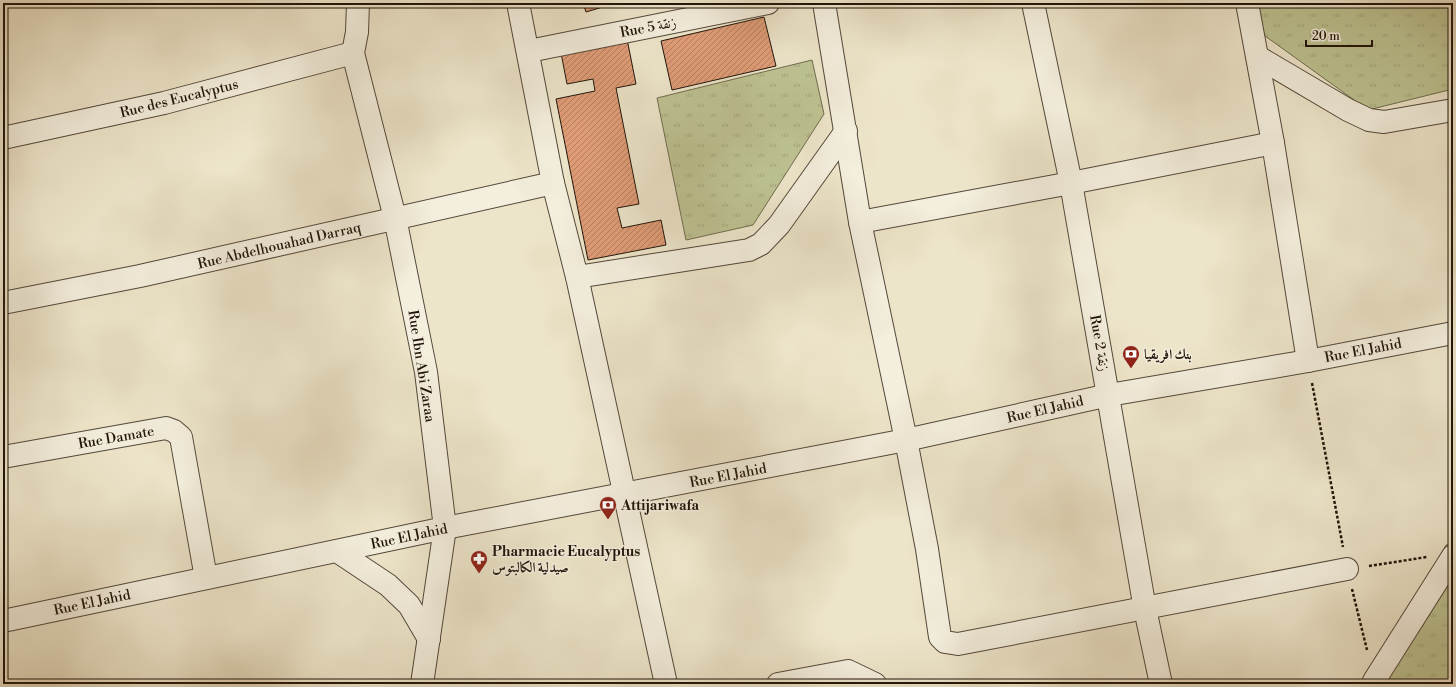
<svg xmlns="http://www.w3.org/2000/svg" width="1456" height="687" font-family="'Libre Bodoni',Amiri,serif">
	<style>
		.park { fill: url(#park-tufts); stroke: #6f6c4e }
		.building { fill: url(#building-hatch); stroke: #20140a }
		.lines { fill: none; stroke-linecap: round; stroke-linejoin: round }
		.minor-casing { stroke: #53483a; stroke-width: 24 }
		.path { stroke: #20140a; stroke-width: 2.5; stroke-dasharray: 3 2; stroke-linecap: butt }
		.minor { stroke: #f3eedd; stroke-width: 22 }
		.labels { text-anchor: middle; stroke-width: 3; stroke-linejoin: round; paint-order: stroke }
		.street-label { font-size: 14px; fill: #20140a; stroke: #f3eedd }
		.poi-label { font-size: 14px; font-weight: bold; fill: #20140a; stroke: #f3eedd; text-anchor: start }
	</style>
	<defs>
		<pattern id="park-tufts" width="24" height="20" patternUnits="userSpaceOnUse"><rect width="24" height="20" fill="#bec393"/><path d="M3 7l-1-3M5 7V3M7 7l1-3M15 17l-1-3M17 17v-4M19 17l1-3" fill="none" stroke="#a3a77d"/></pattern>
		<pattern id="building-hatch" width="6" height="6" patternUnits="userSpaceOnUse"><rect width="6" height="6" fill="#df9c77"/><path d="M-1 1l2-2M0 6l6-6M5 7l2-2" fill="none" stroke="#b47e60"/></pattern>
	</defs>
	<rect width="100%" height="100%" fill="#ede5ca"/>
	<filter id="stains"><feTurbulence type="fractalNoise" baseFrequency=".005" numOctaves="4"/><feColorMatrix values="0 0 0 0 .2 0 0 0 0 .09 0 0 0 0 .02 0 0 0 .5 -.17"/></filter>
	<radialGradient id="worn" r=".72"><stop offset=".6" stop-color="#630" stop-opacity="0"/><stop offset="1" stop-color="#630" stop-opacity=".3"/></radialGradient>
	<!-- park -->
	<g class="park">
		<path d="M 1255,3 L 1453,3 L 1453,89 L 1368,110 L 1261,33 Z"/>
		<path d="M 812,60 L 824,114 L 753,225 L 686,240 L 657,98 Z"/>
		<path d="M 1453,544 L 1453,684 L 1383,684 L 1380,660 L 1446,545 Z"/>
	</g>
	<!-- building -->
	<g class="building">
		<path d="M 583,3 L 616,3 L 586,12 Z"/>
		<path d="M 764,17 L 776,66 L 672,90 L 661,41 Z"/>
		<path d="M 627,39 L 636,84 L 616,88 L 639,204 L 617,208 L 622,228 L 661,220 L 666,245 L 588,260 L 556,99 L 595,91 L 593,79 L 567,84 L 561,53 Z"/>
	</g>
	<g class="lines">
		<defs>
			<g id="minor">
				<path d="M 358,3 L 357,32 L 353,53 L 395,218 L 426,372 L 445,528 L 422,684"/>
				<path d="M 518,3 L 553,183 L 577,277 L 666,684"/>
				<path d="M 824,3 L 860,222 L 906,440 L 927,549 L 940,637 L 945,642 L 958,644 L 1347,569"/>
				<path d="M 1033,3 L 1071,183 L 1145,609 L 1161,684"/>
				<path d="M 1247,3 L 1273,143 L 1308,361"/>
				<path d="M 529,51 L 768,3"/>
				<path d="M 1258,57 L 1348,110 L 1369,120 L 1384,122 L 1453,110"/>
				<path d="M 3,138 L 164,103 L 353,53"/>
				<path d="M 860,222 L 1071,183 L 1273,143"/>
				<path d="M 577,277 L 749,250 L 761,244 L 779,225 L 846,131"/>
				<path d="M 3,303 L 140,276 L 553,183"/>
				<path d="M 3,457 L 166,428 L 174,431 L 181,437 L 206,578"/>
				<path d="M 337,551 L 388,585 L 409,605 L 429,639"/>
				<path d="M 3,621 L 445,528 L 906,440 L 1109,395 L 1308,361 L 1453,333"/>
				<path d="M 778,684 L 848,671 L 875,684"/>
				<path d="M 1375,684 L 1374,681 L 1453,556"/>
			</g>
		</defs>
		<!-- minor casing -->
		<use href="#minor" class="minor-casing"/>
		<!-- path -->
		<g class="path">
			<path d="M 1312,383 L 1343,547"/>
			<path d="M 1369,566 L 1427,557"/>
			<path d="M 1352,589 L 1367,650"/>
		</g>
		<!-- minor -->
		<use href="#minor" class="minor"/>
	</g>
	<!-- icons -->
	<defs>
		<symbol id="bank-pin" viewBox="-11 -11 22 30"><path d="M0 17L-7.5 6A9.5 9.5 0 1 1 7.5 6Z" fill="#8f2418" stroke="#f3eedd"/><path d="M-6-4H6V4H-6ZM0-2.3a2.3 2.3 0 1 0 0 4.6a2.3 2.3 0 1 0 0-4.6Z" fill="#fff"/></symbol>
		<symbol id="pharmacy-pin" viewBox="-11 -11 22 30"><path d="M0 17L-7.5 6A9.5 9.5 0 1 1 7.5 6Z" fill="#8f2418" stroke="#f3eedd"/><path d="M-2-6h4v4h4v4h-4v4h-4v-4h-4v-4h4Z" fill="#fff"/></symbol>
	</defs>
	<g fill-rule="evenodd">
		<use href="#bank-pin" x="1121" y="344" width="20" height="27"/>
		<use href="#bank-pin" x="598" y="495" width="20" height="27"/>
		<use href="#pharmacy-pin" x="469" y="549" width="20" height="27"/>
	</g>
	<g class="labels">
		<!-- street labels -->
		<g class="street-label">
			<text transform="translate(648 27) rotate(-11)" y="5">Rue 5 زنقة</text>
			<text transform="translate(179 98) rotate(-14)" y="5">Rue des Eucalyptus</text>
			<text transform="translate(279 245) rotate(-13)" y="5">Rue Abdelhouahad Darraq</text>
			<text transform="translate(1100 343) rotate(80)" y="5">Rue 2 زنقة</text>
			<text transform="translate(1363 350) rotate(-11)" y="5">Rue El Jahid</text>
			<text transform="translate(422 366) rotate(81)" y="5">Rue Ibn Abi Zaraa</text>
			<text transform="translate(1045 409) rotate(-13)" y="5">Rue El Jahid</text>
			<text transform="translate(116 437) rotate(-10)" y="5">Rue Damate</text>
			<text transform="translate(728 475) rotate(-11)" y="5">Rue El Jahid</text>
			<text transform="translate(409 536) rotate(-12)" y="5">Rue El Jahid</text>
			<text transform="translate(92 602) rotate(-12)" y="5">Rue El Jahid</text>
		</g>
		<!-- poi labels -->
		<g class="poi-label">
			<text x="1144" y="359">بنك افريقيا</text>
			<text x="621" y="510">Attijariwafa</text>
			<text x="492" y="556">Pharmacie Eucalyptus<tspan x="492" dy="16">صيدلية الكالبتوس</tspan></text>
		</g>
	</g>
	<!-- margin -->
	<rect width="1456" height="687" fill="none" stroke="#ede5ca" stroke-width="16"/>
	<rect x="4" y="4" width="1448" height="679" fill="none" stroke="#20140a" stroke-width="2"/>
	<rect x="8" y="8" width="1440" height="671" fill="none" stroke="#20140a"/>
	<!-- scale -->
	<path d="M1306 40v6h66v-6" fill="none" stroke="#20140a" stroke-width="2"/>
	<text x="1312" y="40" font-size="12" fill="#20140a" stroke="#f3eedd" stroke-width="3" paint-order="stroke">20 m</text>
	<rect width="100%" height="100%" filter="url(#stains)"/>
	<rect width="100%" height="100%" fill="url(#worn)"/>
</svg>
